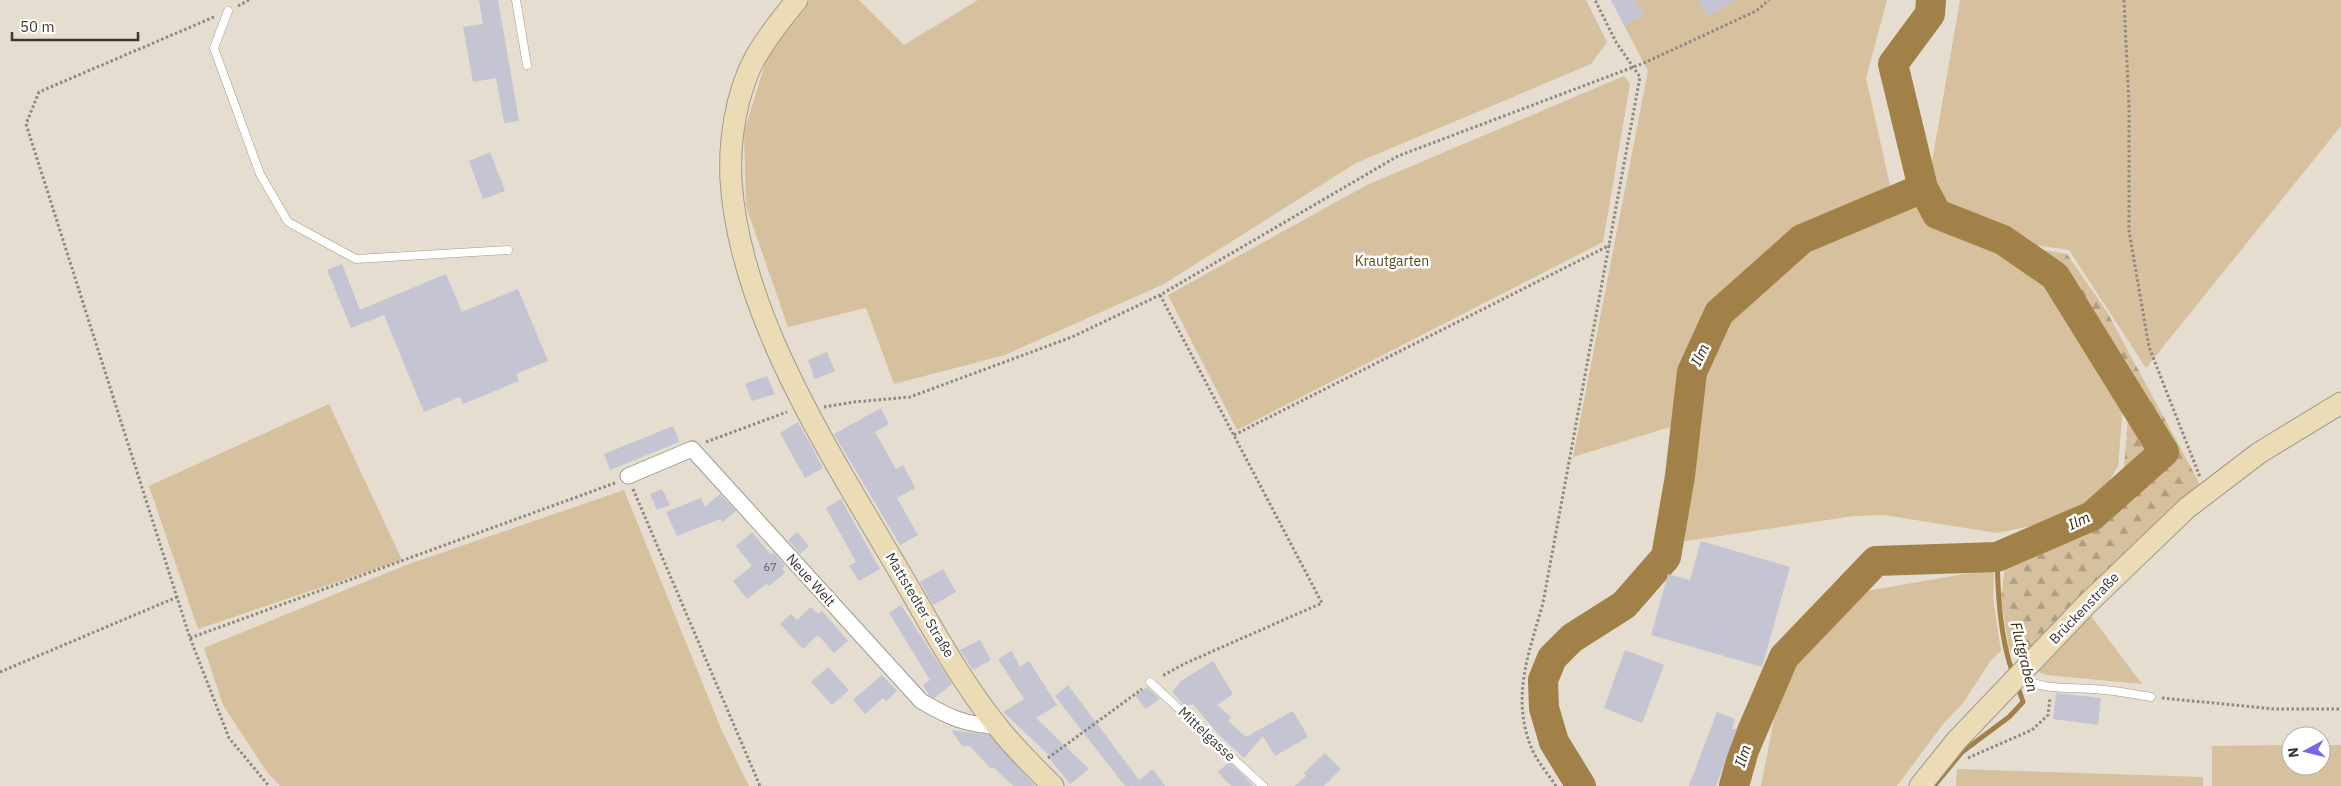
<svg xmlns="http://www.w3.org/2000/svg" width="2341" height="786" font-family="'IBM Plex Sans',sans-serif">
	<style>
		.green { fill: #d6c09d }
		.forest { fill: url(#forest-firs) }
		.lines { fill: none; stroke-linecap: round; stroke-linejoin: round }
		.stream { stroke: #a18148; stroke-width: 5 }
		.river { stroke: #a18148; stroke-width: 30 }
		.building { fill: #c4c4d2 }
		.lane-casing { stroke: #a0998d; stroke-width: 9 }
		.street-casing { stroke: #a0998d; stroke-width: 17 }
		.secondary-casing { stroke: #a0998d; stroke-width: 23 }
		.path { stroke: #8e887f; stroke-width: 3; stroke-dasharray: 2.5 2.5; stroke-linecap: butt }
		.lane { stroke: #fff; stroke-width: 8 }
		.street { stroke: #fff; stroke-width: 15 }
		.secondary { stroke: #ecdcb5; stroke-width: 21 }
		.labels { text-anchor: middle; stroke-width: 5; stroke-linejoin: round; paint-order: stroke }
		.number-label { font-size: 11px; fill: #5c5a5a }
		.park-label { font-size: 14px; fill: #5f481b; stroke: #fff }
		.street-label { font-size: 14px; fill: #3a3732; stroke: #fff }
		.water-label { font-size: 15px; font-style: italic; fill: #37290e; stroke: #fff }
	</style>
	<defs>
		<pattern id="forest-firs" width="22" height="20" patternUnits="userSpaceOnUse" patternTransform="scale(1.25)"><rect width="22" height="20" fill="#d6c09d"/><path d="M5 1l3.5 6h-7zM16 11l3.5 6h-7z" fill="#af9d81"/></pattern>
	</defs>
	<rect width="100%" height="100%" fill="#e5ddd0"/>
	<!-- green -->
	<g class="green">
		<path d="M 810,0 L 859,0 L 904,45 L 978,0 L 1586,0 L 1607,42 L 1591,64 L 1356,163 L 1164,284 L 1005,355 L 894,384 L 866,308 L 788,327 L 746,206 L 744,132 L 768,54 Z"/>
		<path d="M 1611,0 L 1887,0 L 1866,78 L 1890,185 L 1801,237 L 1716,312 L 1688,373 L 1680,420 L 1670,427 L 1573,457 L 1648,71 Z"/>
		<path d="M 1960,0 L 2341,0 L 2341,126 L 2146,368 L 2069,250 L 2020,243 L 1971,220 L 1943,210 L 1928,185 Z"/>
		<path d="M 1624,76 L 1630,84 L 1603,242 L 1237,430 L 1168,295 L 1367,185 Z"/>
		<path d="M 1921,195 L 1935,218 L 2002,244 L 2053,279 L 2124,395 L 2118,466 L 2090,514 L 1997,533 L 1884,515 L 1854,516 L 1673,543 L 1683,477 L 1695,373 L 1722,315 L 1804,243 Z"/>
		<path d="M 329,404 L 402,560 L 198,629 L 149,486 Z"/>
		<path d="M 624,490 L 722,731 L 749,786 L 280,786 L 267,772 L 223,705 L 204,648 L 406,565 Z"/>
		<path d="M 1994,569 L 1993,599 L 2001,651 L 1991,660 L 1963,703 L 1943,724 L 1897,786 L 1761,786 L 1786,658 L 1843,595 Z"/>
		<path d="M 2091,616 L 2142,684 L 2046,675 L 2031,669 Z"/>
		<path d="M 2291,745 L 2291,766 L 2321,766 L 2321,745 L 2341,745 L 2341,786 L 2212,786 L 2212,746 Z"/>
		<path d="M 1957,769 L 2203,777 L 2203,786 L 1956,786 Z"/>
	</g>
	<!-- forest -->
	<path class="forest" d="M 2016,245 L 2067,254 L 2107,312 L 2202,488 L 2020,662 L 2009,649 L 2001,599 L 2005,566 L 2094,519 L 2124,468 L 2130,393 L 2056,275 Z"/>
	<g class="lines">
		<!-- stream -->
		<g class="stream">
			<path d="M 1997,557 C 1998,596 2000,637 2013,674"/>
			<path d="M 1934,786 L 1962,752 L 2009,717 L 2023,702 L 2017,684"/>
		</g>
		<!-- river -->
		<g class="river">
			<path d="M 1581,786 L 1554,742 L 1544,708 L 1543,680 L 1552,658 L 1572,638 L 1624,605 L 1666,557 L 1680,476 L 1692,372 L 1719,313 L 1802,239 L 1923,188"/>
			<path d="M 1734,786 L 1744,750 L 1784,657 L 1876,561 L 1997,557 L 2092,516 L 2164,452 L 2055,276 L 2003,240 L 1937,214 L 1923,188 L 1893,64 L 1930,14 L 1931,0"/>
		</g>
	</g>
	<!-- building -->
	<g class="building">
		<path d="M 479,0 L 498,0 L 519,121 L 504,123 L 496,78 L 473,82 L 463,27 L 483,24 Z"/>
		<path d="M 1611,0 L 1636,0 L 1644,15 L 1624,26 Z"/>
		<path d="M 1698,0 L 1735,0 L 1708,17 Z"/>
		<path d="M 490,152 L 505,191 L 483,199 L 469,161 Z"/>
		<path d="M 342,264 L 360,310 L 446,274 L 462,312 L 518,289 L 548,361 L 516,374 L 519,381 L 463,404 L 460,397 L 424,412 L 384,315 L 351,328 L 327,270 Z"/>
		<path d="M 827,352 L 835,371 L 815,379 L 808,360 Z"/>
		<path d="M 767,376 L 775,394 L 752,401 L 745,384 Z"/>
		<path d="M 881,408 L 889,424 L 875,432 L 896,469 L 903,465 L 915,488 L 897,498 L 918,535 L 900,545 L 834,434 Z"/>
		<path d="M 798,422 L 823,468 L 805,478 L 780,433 Z"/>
		<path d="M 673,426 L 679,442 L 610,470 L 604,454 Z"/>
		<path d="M 662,489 L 670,505 L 657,510 L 650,494 Z"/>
		<path d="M 720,494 L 736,511 L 723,522 L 720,519 L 677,536 L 666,512 L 701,498 L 705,507 Z"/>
		<path d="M 841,499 L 880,569 L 859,581 L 849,566 L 856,562 L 826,508 Z"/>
		<path d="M 752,532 L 771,555 L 773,552 L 785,566 L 782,568 L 785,573 L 769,586 L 766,584 L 747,599 L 733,581 L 752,566 L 736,546 Z"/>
		<path d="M 797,532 L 809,546 L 800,554 L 788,540 Z"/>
		<path d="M 1701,541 L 1790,567 L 1762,667 L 1651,635 L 1668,574 L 1690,580 Z"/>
		<path d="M 943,569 L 956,592 L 933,605 L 920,582 Z"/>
		<path d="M 901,605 L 952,684 L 934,698 L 929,695 L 923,685 L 930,680 L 889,613 Z"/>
		<path d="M 811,607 L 818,614 L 822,611 L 848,641 L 834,653 L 818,635 L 803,649 L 780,624 L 791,614 L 797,620 Z"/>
		<path d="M 980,640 L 991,660 L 973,670 L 960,650 Z"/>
		<path d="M 1625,650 L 1664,665 L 1642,723 L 1604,708 Z"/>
		<path d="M 1012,651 L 1020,667 L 1029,661 L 1057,705 L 1036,718 L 1089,769 L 1070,784 L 1050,759 L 1052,758 L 1003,712 L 1024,699 L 998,659 Z"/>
		<path d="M 1213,661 L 1233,694 L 1217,705 L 1231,717 L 1228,721 L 1246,737 L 1293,711 L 1308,737 L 1275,756 L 1263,736 L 1244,758 L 1217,733 L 1193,704 L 1186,707 L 1172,692 L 1181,681 Z"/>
		<path d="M 828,667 L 849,690 L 832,705 L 811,682 Z"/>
		<path d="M 882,675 L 897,691 L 886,701 L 883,698 L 865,714 L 853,700 Z"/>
		<path d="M 1068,685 L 1139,780 L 1131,786 L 1125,786 L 1055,696 Z"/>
		<path d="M 1147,687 L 1160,699 L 1146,709 L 1135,695 Z"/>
		<path d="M 2056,693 L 2101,698 L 2098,725 L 2053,719 Z"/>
		<path d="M 1717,712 L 1735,719 L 1732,729 L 1737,729 L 1716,786 L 1689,786 Z"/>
		<path d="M 951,730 L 989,735 L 1035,786 L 1013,786 L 993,767 L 991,769 L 970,746 L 962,746 Z"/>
		<path d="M 1325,753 L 1341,769 L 1324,786 L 1295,786 L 1306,776 L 1304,773 Z"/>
		<path d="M 1229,762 L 1245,777 L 1253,786 L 1231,786 L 1218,772 Z"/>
		<path d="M 1153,769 L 1165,786 L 1131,786 L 1139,780 Z"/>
	</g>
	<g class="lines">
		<defs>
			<g id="lane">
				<path d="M 516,0 L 527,65"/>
				<path d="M 228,11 L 214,48 L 260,174 L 288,222 L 356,259 L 508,250"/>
				<path d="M 2021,676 C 2039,691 2071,687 2093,689 C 2113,690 2132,694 2151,697"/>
				<path d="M 1150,682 L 1263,786"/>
			</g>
			<path id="street" d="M 628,476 L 692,449 L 921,701 C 950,718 964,724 998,727"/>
			<g id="secondary">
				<path d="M 797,0 C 782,18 767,37 755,58 C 736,93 729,141 731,180 C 739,309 822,440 886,549 C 922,608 954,673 998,727 C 1014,748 1034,767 1053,786"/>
				<path d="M 1920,786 L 1957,740 L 2086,605 L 2187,508 L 2259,453 L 2341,403"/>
			</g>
		</defs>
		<!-- lane casing -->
		<use href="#lane" class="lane-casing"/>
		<!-- street casing -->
		<use href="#street" class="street-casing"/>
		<!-- secondary casing -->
		<use href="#secondary" class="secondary-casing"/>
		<!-- path -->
		<g class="path">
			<path d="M 2124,0 L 2129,106 L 2129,231 L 2149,347 L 2200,477"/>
			<path d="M 238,6 L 249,0"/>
			<path d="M 214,17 L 39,92 L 26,124 L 190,638 L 229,738 L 269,786"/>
			<path d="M 1160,295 L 1322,603 L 1186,663 L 1162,676"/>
			<path d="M 824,407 L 854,402 L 910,397 L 1072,337 L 1160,295 L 1398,156 L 1644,63 L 1756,11 L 1769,0"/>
			<path d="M 1234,435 L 1610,245"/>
			<path d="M 706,442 L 787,412"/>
			<path d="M 633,489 L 760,786"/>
			<path d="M 190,638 L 615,483"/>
			<path d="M 0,672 L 177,597"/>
			<path d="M 2162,698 L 2275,709 L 2341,709"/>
			<path d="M 1048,758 L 1142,689"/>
			<path d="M 1968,758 L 2032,730 L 2048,715 L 2050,698"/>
			<path d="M 1556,786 C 1548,774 1536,760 1531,747 C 1511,696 1529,653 1543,603 L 1640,77 L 1616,42 L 1595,0"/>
		</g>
		<!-- lane -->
		<use href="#lane" class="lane"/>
		<!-- street -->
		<use href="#street" class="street"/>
		<!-- secondary -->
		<use href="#secondary" class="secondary"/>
	</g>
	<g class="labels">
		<!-- number labels -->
		<g class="number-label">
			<text x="770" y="571">67</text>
		</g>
		<!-- park labels -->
		<g class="park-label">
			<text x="1392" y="266">Krautgarten</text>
		</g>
		<!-- street labels -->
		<g class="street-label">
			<text transform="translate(811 580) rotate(48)" y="5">Neue Welt</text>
			<text transform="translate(920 605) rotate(59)" y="5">Mattstedter Straße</text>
			<text transform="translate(2084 608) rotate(-46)" y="5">Brückenstraße</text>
			<text transform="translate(1207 734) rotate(43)" y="5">Mittelgasse</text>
		</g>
		<!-- water labels -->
		<g class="water-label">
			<text transform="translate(1700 355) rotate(-65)" y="5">Ilm</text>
			<text transform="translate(2079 521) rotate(-25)" y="5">Ilm</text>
			<text transform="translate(2024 657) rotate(76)" y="5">Flutgraben</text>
			<text transform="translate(1743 756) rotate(-72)" y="5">Ilm</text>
		</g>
	</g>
	<!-- north arrow -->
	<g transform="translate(2306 751) rotate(263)"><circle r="24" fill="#ffffff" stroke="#b0afad"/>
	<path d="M0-4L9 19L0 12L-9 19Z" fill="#7867e2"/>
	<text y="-8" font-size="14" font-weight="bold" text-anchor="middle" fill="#3a3732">N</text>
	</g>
	<!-- scale -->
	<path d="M12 32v8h126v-8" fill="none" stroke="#3a3732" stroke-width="2.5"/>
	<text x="20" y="32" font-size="15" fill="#3a3732" stroke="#ffffff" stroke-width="4" paint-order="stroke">50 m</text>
</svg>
